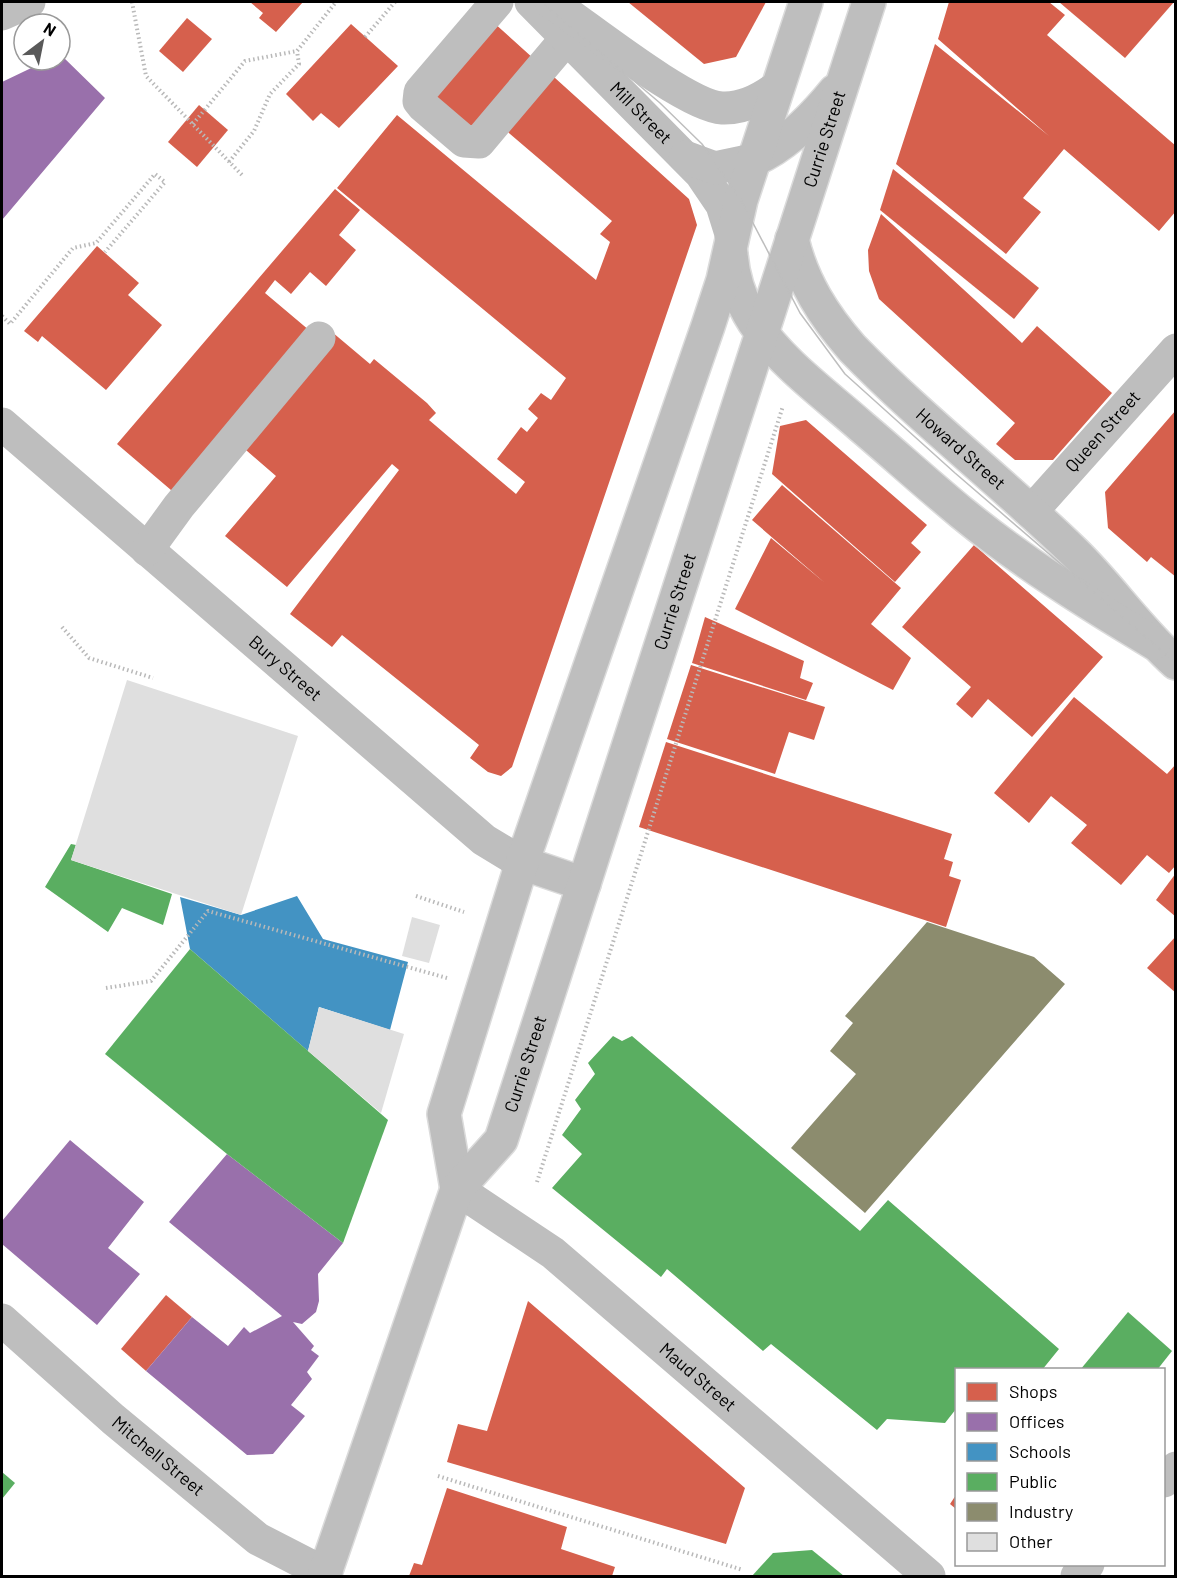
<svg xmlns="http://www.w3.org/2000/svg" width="1177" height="1578" font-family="Barlow,sans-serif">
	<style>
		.shops { fill: #d6604d }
		.offices { fill: #9970ab }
		.schools { fill: #4393c3 }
		.public { fill: #5aae61 }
		.industry { fill: #8c8c6e }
		.building { fill: #dfdfdf }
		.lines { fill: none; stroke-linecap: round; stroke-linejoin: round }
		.major-casing { stroke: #dbdbdb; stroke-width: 36 }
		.path { stroke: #b9b9b9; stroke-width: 4; stroke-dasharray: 1.5 3; stroke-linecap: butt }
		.minor { stroke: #bebebe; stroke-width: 33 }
		.major { stroke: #bebebe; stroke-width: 33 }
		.tram { stroke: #bebebe; stroke-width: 1.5 }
		.labels { text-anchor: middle; stroke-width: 6; stroke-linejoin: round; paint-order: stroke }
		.street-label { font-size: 18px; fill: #000; stroke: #fff }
	</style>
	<rect width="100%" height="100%" fill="#fff"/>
	<!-- shops -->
	<g class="shops">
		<path d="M 250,2 L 303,2 L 276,32 L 259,18 L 263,13 Z"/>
		<path d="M 628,2 L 766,2 L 736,57 L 704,64 Z"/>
		<path d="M 949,2 L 1049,2 L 1065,15 L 1047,35 L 1176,146 L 1176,211 L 1159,231 L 1064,149 L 1023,198 L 1041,212 L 1006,254 L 896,164 L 935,44 L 1049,136 L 938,39 Z"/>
		<path d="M 1059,2 L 1174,2 L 1125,58 Z"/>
		<path d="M 187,18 L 212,39 L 183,72 L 159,51 Z"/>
		<path d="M 493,22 L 689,199 L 697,225 L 512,767 L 501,776 L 488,772 L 470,758 L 479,745 L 342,635 L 332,647 L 290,614 L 399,470 L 392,464 L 287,587 L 225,536 L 276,476 L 239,444 L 332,332 L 370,364 L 374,359 L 427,403 L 436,413 L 429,420 L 516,494 L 525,482 L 497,459 L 521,427 L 527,432 L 538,418 L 528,409 L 541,393 L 551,400 L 566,378 L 337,188 L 397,115 L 596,280 L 610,242 L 600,234 L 612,221 L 502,127 L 477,133 L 431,94 Z"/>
		<path d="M 351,24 L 398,66 L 339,128 L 321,113 L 313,121 L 286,94 Z"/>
		<path d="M 199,105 L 228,130 L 197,167 L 168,142 Z"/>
		<path d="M 893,169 L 1039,288 L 1014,319 L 880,210 Z"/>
		<path d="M 335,189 L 360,210 L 339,235 L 356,250 L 326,286 L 310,272 L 291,294 L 275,280 L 265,293 L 316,336 L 178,496 L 117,444 Z"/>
		<path d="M 881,214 L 1022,343 L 1037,326 L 1112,393 L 1053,460 L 1015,460 L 996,444 L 1015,423 L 879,299 L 869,271 L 868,250 Z"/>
		<path d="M 97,246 L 139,283 L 128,295 L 162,325 L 106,390 L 42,336 L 38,342 L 24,331 Z"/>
		<path d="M 1176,410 L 1176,577 L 1151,557 L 1147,562 L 1108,528 L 1105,492 Z"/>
		<path d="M 806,420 L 927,525 L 911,543 L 921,552 L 895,582 L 772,474 L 780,426 Z"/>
		<path d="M 782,485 L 901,588 L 871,624 L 911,658 L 893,690 L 735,609 L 771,538 L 825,583 L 752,520 Z"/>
		<path d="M 974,545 L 1103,657 L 1032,737 L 988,699 L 972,718 L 956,704 L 971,687 L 902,627 Z"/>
		<path d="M 705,617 L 804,661 L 800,678 L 813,683 L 806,700 L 692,663 Z"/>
		<path d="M 691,665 L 825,707 L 814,740 L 789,732 L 775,774 L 667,739 Z"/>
		<path d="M 1074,697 L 1167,774 L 1176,764 L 1176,865 L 1169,873 L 1147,855 L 1121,885 L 1071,843 L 1087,825 L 1051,796 L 1029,823 L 994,793 Z"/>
		<path d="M 666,742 L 952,834 L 944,859 L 953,862 L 949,876 L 961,880 L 946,927 L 639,827 Z"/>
		<path d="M 1176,873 L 1176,917 L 1156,900 Z"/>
		<path d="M 1176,936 L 1176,993 L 1147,968 Z"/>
		<path d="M 166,1295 L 192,1317 L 146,1371 L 121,1349 Z"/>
		<path d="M 528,1301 L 745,1488 L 726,1544 L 447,1462 L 458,1424 L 487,1431 Z"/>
		<path d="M 447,1488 L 567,1527 L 561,1549 L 615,1567 L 612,1576 L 409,1576 L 414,1563 L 422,1565 Z"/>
		<path d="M 956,1495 L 956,1509 L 950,1504 Z"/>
	</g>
	<!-- offices -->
	<g class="offices">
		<path d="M 60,54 L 105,98 L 2,220 L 2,82 L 48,60 L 60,60 Z"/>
		<path d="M 70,1140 L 144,1202 L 108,1248 L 140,1274 L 97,1325 L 2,1244 L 2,1221 Z"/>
		<path d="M 227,1154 L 343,1243 L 318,1274 L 319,1301 L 316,1312 L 302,1324 L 293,1322 L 314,1346 L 311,1350 L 319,1356 L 307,1372 L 312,1379 L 291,1405 L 305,1416 L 273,1454 L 247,1455 L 146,1371 L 192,1317 L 228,1346 L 244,1327 L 250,1333 L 282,1316 L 169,1222 Z"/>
	</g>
	<!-- schools -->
	<path class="schools" d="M 297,896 L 323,939 L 408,962 L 390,1030 L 319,1007 L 308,1051 L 190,949 L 180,897 L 241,915 Z"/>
	<!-- public -->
	<g class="public">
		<path d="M 71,844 L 76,845 L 71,860 L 172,894 L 163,925 L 122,908 L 108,932 L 45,887 Z"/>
		<path d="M 190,949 L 388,1120 L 343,1243 L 227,1154 L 105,1054 Z"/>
		<path d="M 613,1036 L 622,1041 L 632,1036 L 860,1231 L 888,1200 L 1059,1349 L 1042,1370 L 956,1370 L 956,1409 L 945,1423 L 887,1419 L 877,1430 L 771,1344 L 763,1351 L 667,1269 L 661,1277 L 552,1188 L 582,1154 L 562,1135 L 581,1109 L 575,1100 L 595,1074 L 588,1063 Z"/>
		<path d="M 1128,1312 L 1172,1351 L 1157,1370 L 1080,1370 Z"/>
		<path d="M 2,1472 L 15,1483 L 2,1499 Z"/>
		<path d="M 812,1550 L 844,1576 L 752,1576 L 773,1553 Z"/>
	</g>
	<!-- industry -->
	<path class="industry" d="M 927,922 L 1034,957 L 1065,984 L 865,1213 L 791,1148 L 856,1074 L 830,1051 L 853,1023 L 845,1016 Z"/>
	<!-- building -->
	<g class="building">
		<path d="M 127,680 L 298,736 L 241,915 L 71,860 Z"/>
		<path d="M 412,917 L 440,925 L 429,963 L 402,956 Z"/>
		<path d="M 319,1007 L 404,1034 L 381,1113 L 308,1051 Z"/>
	</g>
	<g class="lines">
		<defs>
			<g id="major">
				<path d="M 753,160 C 786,146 813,118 835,91"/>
				<path id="s6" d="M 792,239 C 802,282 824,316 852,348 C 922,420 1002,482 1074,552 C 1110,587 1138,629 1176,663"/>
				<path d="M 731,254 C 733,279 741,302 754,322 C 782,364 825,394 862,427 C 895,455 928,485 962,513 C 1022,562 1087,603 1154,643"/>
				<path d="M 522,863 L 584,884"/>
				<path d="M 457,1189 L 444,1114 L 522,863 L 708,326 L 723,280 L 741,200 L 806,2"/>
				<path id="s7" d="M 324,1576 L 457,1189 L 501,1140 L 504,1131 L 869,2"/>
			</g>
		</defs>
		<!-- major casing -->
		<use href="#major" class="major-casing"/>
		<!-- path -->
		<g class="path">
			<path d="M 132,2 L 146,76 L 243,176"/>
			<path d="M 365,37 L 395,2"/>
			<path d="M 193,124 L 245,61 L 297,51 L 336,2"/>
			<path d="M 229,162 L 254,131 L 270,94 L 299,64 L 297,51"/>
			<path d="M 2,316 L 10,324 L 73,248 L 96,243 L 155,174 L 165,182 L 105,252"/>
			<path d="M 62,627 L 89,658 L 153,678"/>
			<path d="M 416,896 L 464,912"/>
			<path d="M 106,988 L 151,981 L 208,911 L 447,978"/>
			<path d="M 537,1182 L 783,406"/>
			<path d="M 438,1476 L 743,1570"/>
		</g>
		<!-- minor -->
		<g class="minor">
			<path d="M 497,2 L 420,92 L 419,101 L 423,106 L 464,141 L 479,142 L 566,39"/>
			<path id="s1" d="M 531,2 L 701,174 L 722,205 L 732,237"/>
			<path d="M 551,2 C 586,25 686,106 722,108 C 742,109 761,99 776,88"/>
			<path d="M 2,14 L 29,2"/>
			<path d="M 685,157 L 715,168 L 753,160"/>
			<path id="s2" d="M 2,424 L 484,840 L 522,863"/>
			<path id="s3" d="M 1031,512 L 1176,350"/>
			<path d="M 147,550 L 179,506 L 319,338"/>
			<path id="s4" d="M 457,1189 L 553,1253 L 929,1576"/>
			<path id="s5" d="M 2,1320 L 113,1419 L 258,1539 L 326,1574"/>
			<path d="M 1164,1481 L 1176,1468"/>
			<path d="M 1077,1576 L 1088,1564"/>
		</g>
		<!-- major -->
		<use href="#major" class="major"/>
		<!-- tram -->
		<path class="tram" d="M 541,2 L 660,103 L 702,144 L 741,200 L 800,313 L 845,374 L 955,473 L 1176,663"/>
	</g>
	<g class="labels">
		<!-- street labels -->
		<g class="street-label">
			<text dy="6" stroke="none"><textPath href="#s1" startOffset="156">Mill Street</textPath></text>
			<text dy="6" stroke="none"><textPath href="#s7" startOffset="1527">Currie Street</textPath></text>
			<text dy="6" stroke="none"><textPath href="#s3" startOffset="108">Queen Street</textPath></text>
			<text dy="6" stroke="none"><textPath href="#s6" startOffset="274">Howard Street</textPath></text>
			<text dy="6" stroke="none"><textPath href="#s7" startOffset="1041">Currie Street</textPath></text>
			<text dy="6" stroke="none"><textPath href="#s2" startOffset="374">Bury Street</textPath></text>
			<text dy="6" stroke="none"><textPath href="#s7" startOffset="555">Currie Street</textPath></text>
			<text dy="6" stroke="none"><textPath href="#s4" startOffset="306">Maud Street</textPath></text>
			<text dy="6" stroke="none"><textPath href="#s5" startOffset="207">Mitchell Street</textPath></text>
		</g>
	</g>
	<!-- border -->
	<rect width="1177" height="1578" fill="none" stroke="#000000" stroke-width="6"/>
	<!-- legend -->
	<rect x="955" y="1368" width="210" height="198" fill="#ffffff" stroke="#999999" stroke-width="1.5"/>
	<rect x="967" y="1383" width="30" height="18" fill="#d6604d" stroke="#999999" stroke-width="1.5"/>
	<text x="1009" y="1398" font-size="18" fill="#000000">Shops</text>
	<rect x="967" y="1413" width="30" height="18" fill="#9970ab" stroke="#999999" stroke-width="1.5"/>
	<text x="1009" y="1428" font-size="18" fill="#000000">Offices</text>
	<rect x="967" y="1443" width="30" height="18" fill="#4393c3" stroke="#999999" stroke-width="1.5"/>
	<text x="1009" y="1458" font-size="18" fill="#000000">Schools</text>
	<rect x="967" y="1473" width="30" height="18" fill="#5aae61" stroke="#999999" stroke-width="1.5"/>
	<text x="1009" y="1488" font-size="18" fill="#000000">Public</text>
	<rect x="967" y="1503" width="30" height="18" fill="#8c8c6e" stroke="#999999" stroke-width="1.5"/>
	<text x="1009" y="1518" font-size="18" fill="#000000">Industry</text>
	<rect x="967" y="1533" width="30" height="18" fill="#dfdfdf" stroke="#999999" stroke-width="1.5"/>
	<text x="1009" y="1548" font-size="18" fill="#000000">Other</text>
	<!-- north arrow -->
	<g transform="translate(42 42) rotate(32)"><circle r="28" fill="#ffffff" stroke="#999999" stroke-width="1.5"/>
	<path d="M0-4.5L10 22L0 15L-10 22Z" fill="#595959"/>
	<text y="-9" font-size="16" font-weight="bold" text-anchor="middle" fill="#000000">N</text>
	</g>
</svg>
